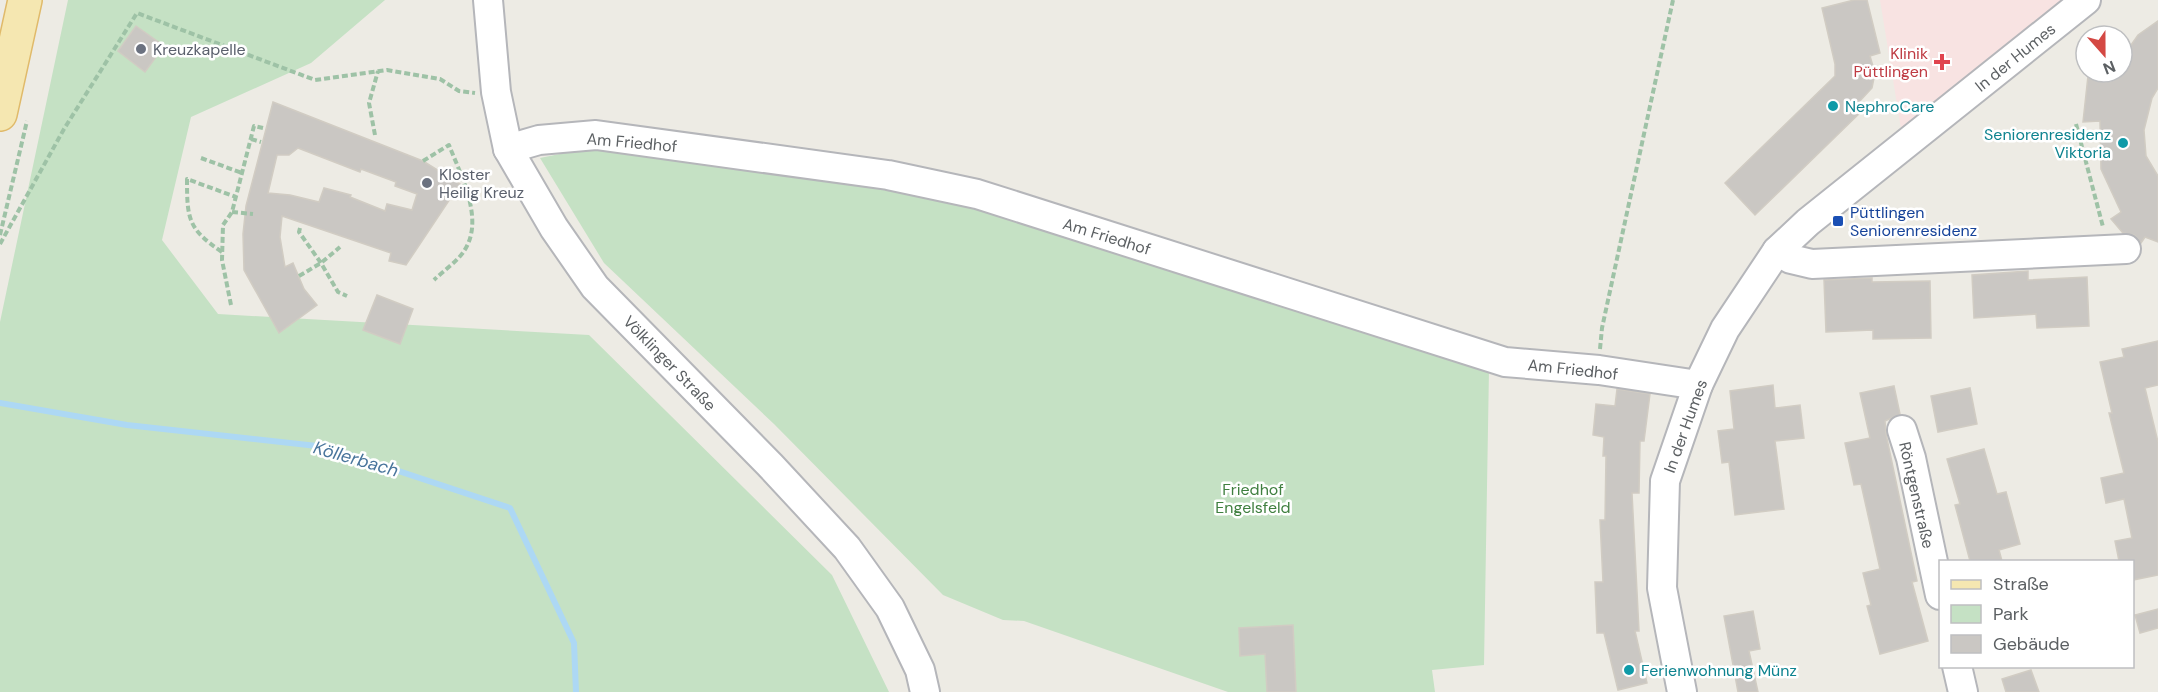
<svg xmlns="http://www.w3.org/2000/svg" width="2158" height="692" font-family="'DM Sans',sans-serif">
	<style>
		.medical { fill: #f8e3e2 }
		.green { fill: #c5e1c4 }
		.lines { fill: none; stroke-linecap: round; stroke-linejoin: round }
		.stream { stroke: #add8f4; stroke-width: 6 }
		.building { fill: #cac7c3; stroke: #d1ccc3; stroke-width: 1.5; fill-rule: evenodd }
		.minor-casing { stroke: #b5b6ba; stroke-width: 32 }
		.major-casing { stroke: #e0ba6a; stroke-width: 36 }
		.path { stroke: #9ec2a6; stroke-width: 4; stroke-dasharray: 6 3; stroke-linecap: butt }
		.minor { stroke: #fff; stroke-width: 28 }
		.major { stroke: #f5e7b1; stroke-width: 33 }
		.worship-dot { fill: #6b7280; stroke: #fff; stroke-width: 2 }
		.health-dot { fill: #e0444e; stroke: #fff; stroke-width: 2 }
		.culture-dot { fill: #0f9aa8; stroke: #fff; stroke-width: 2 }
		.transit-dot { fill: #1a4fb4; stroke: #fff; stroke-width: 2 }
		.labels { text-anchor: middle; stroke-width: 5; stroke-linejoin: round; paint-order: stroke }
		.worship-label { font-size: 16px; fill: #5b616d; stroke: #fff; text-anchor: start }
		.health-label { font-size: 16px; fill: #be3a42; stroke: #fff; text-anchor: end }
		.street-label { font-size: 16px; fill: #5c6063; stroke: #fff }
		.culture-label { font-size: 16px; fill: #0d838f; stroke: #fff; text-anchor: start }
		.transit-label { font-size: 16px; fill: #164399; stroke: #fff; text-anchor: start }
		.park-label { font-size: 16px; fill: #3f7f3f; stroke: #fff }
		.water-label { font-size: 18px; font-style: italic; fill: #49759c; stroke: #fff }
	</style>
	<rect width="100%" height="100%" fill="#edebe4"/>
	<!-- medical -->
	<path class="medical" d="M 1880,0 L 2069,0 L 1902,135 Z"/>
	<!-- green -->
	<g class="green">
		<path d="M 68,0 L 385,0 L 311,63 L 191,117 L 162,240 L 218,314 L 589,335 L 832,575 L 889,692 L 0,692 L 0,322 Z"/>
		<path d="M 594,147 L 858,183 L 972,207 L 1200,281 L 1489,369 L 1484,665 L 1432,670 L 1435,692 L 1228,692 L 1024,621 L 1003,620 L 943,595 L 774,424 L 604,263 L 540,158 Z"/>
	</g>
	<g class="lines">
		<!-- stream -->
		<path class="stream" d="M 0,403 L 127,425 L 326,447 L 510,508 L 574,643 L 576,692"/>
	</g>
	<!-- building -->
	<g class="building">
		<path d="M 1854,0 L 1867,0 L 1880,53 L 1870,56 L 1875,73 L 1872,88 L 1859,102 L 1864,109 L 1755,215 L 1725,183 L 1835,76 L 1835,64 L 1822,8 Z"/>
		<path d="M 2158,21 L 2158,88 L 2152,98 L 2144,130 L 2146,156 L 2158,176 L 2158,242 L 2145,237 L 2141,243 L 2134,235 L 2123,233 L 2111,219 L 2121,212 L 2101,169 L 2100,121 L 2083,122 L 2088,76 L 2106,82 L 2113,72 L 2122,72 L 2122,58 L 2138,35 Z"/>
		<path d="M 136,26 L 164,46 L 145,72 L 118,51 Z"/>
		<path d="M 273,102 L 423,161 L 460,184 L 406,265 L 389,261 L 391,253 L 282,216 L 280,237 L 285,267 L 293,263 L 304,289 L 317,305 L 279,333 L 244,270 L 243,234 L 246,206 ZM 298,148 L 360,172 L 361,169 L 396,182 L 395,186 L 417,194 L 412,210 L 387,204 L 385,211 L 350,197 L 351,195 L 324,188 L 319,202 L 290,195 L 268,193 L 277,155 L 289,155 Z"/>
		<path d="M 2028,271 L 2028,280 L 2087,277 L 2089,326 L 2037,328 L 2036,314 L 1974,318 L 1972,275 Z"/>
		<path d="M 1872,278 L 1872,282 L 1930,281 L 1931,338 L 1873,339 L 1873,330 L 1826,332 L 1824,280 Z"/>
		<path d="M 377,295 L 413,309 L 400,344 L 363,330 Z"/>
		<path d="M 2158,341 L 2158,385 L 2145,388 L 2158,442 L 2158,575 L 2133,580 L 2133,561 L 2119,561 L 2115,541 L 2132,538 L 2124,499 L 2106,503 L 2101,478 L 2124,473 L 2109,413 L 2112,413 L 2100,362 L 2124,357 L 2122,349 Z"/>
		<path d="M 1773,385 L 1775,408 L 1800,405 L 1804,438 L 1775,441 L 1784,509 L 1735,515 L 1729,462 L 1722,463 L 1718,431 L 1734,429 L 1730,391 Z"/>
		<path d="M 1894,386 L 1900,414 L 1885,421 L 1886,434 L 1917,581 L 1912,582 L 1928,641 L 1880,654 L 1867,606 L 1871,605 L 1863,573 L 1880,569 L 1861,484 L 1854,485 L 1845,443 L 1870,438 L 1860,393 Z"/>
		<path d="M 1970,388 L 1977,424 L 1938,432 L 1931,396 Z"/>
		<path d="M 1617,389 L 1650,394 L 1644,441 L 1640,441 L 1639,493 L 1632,493 L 1639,631 L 1635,631 L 1647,683 L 1618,690 L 1604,633 L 1597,633 L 1595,582 L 1603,582 L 1600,520 L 1605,520 L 1606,456 L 1603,456 L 1604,437 L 1593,435 L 1596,404 L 1615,406 Z"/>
		<path d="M 1984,449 L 1997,494 L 2006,492 L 2020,544 L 1999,550 L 2002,561 L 1970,561 L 1955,505 L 1960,504 L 1947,459 Z"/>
		<path d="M 2158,609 L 2158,628 L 2140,633 L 2135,615 Z"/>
		<path d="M 1753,611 L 1760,649 L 1749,651 L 1758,692 L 1738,692 L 1724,616 Z"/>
		<path d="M 1293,625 L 1296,692 L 1267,692 L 1265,654 L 1240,656 L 1239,628 Z"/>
		<path d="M 2031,670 L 2039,692 L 2006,692 L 2002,679 Z"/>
	</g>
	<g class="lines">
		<defs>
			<g id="minor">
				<path d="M 488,0 L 496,92 L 508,149 L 554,228 L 595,287 L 770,465 L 847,548 L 890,608 L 920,670 L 925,692"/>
				<path d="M 508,149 L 539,140 L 596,135 L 888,175 L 977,194 L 1505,362 L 1599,370 L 1698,385"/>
				<path d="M 1777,251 L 1791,259 L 1812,264 L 2126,249"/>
				<path d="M 1902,430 L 1911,458 L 1940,595"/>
				<path d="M 1957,666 L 1963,692"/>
				<path d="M 1682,692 L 1662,588 L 1665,481 L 1698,385 L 1725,329 L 1777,251 L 1808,222 L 2086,0"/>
			</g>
			<path id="major" d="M 0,114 L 25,0"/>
		</defs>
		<!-- minor casing -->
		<use href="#minor" class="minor-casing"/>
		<!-- major casing -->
		<use href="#major" class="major-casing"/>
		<!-- path -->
		<g class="path">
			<path d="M 2076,124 L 2103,227"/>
			<path d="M 375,135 L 369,103 L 378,71"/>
			<path d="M 251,139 L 261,142"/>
			<path d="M 201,158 L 242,173"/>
			<path d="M 423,161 L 449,145 C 461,176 485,220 464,251 C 457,262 443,271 434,280"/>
			<path d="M 232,212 L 253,214"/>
			<path d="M 300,228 L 299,232 L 321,263 L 338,292 L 347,296"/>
			<path d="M 0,235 L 27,121"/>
			<path d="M 0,244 L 64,129 L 137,13 L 315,80 L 387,70 L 440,79 L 459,91 L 475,93"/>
			<path d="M 222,252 C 188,229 187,219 187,179 L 236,197"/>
			<path d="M 299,276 L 321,263 L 340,247"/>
			<path d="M 231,305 L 222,260 L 223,225 L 232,212 L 254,126 L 263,128"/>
			<path d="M 1600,349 L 1602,328 L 1673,0"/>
		</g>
		<!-- minor -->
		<use href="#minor" class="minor"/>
		<!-- major -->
		<use href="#major" class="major"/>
	</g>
	<!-- markers -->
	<g class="worship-dot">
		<circle cx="141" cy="49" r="6"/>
		<circle cx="427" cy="183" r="6"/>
	</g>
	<path class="health-dot" d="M1939 53h6v6h6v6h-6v6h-6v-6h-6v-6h6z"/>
	<g class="culture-dot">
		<circle cx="1833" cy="106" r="6"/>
		<circle cx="2123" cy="143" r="6"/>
		<circle cx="1629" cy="670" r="6"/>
	</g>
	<rect class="transit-dot" x="1832" y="215" width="12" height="12" rx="3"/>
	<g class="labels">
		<!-- worship labels -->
		<g class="worship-label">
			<text x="153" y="55">Kreuzkapelle</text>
			<text x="439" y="180">Kloster<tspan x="439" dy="18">Heilig Kreuz</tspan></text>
		</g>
		<!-- health labels -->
		<g class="health-label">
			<text x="1928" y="59">Klinik<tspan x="1928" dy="18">Püttlingen</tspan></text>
		</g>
		<!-- street labels -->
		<g class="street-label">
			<text transform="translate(2015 57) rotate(-39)" y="6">In der Humes</text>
			<text transform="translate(632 142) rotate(5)" y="6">Am Friedhof</text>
			<text transform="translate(1107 236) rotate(17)" y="6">Am Friedhof</text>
			<text transform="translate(670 363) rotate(46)" y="6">Völklinger Straße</text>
			<text transform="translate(1573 369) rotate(6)" y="6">Am Friedhof</text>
			<text transform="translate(1685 426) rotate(-70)" y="6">In der Humes</text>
			<text transform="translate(1917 495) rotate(77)" y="6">Röntgenstraße</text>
		</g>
		<!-- culture labels -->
		<g class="culture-label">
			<text x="1845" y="112">NephroCare</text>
			<text x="2111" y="140" text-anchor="end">Seniorenresidenz<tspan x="2111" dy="18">Viktoria</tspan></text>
			<text x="1641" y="676">Ferienwohnung Münz</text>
		</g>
		<!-- transit labels -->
		<g class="transit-label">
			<text x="1850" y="218">Püttlingen<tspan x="1850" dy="18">Seniorenresidenz</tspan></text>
		</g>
		<!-- park labels -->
		<g class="park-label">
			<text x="1253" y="495">Friedhof<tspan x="1253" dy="18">Engelsfeld</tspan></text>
		</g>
		<!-- water labels -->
		<g class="water-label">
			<text transform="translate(356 459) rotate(16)" y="6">Köllerbach</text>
		</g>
	</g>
	<!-- legend -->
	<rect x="1939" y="560" width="195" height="108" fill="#ffffff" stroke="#bebfc1" stroke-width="1.5"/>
	<rect x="1951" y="580" width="30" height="9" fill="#f5e7b1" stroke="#bebfc1" stroke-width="1.5"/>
	<text x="1993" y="590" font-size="18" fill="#5c6063">Straße</text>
	<rect x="1951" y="605" width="30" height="18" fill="#c5e1c4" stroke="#bebfc1" stroke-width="1.5"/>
	<text x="1993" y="620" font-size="18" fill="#5c6063">Park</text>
	<rect x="1951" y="635" width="30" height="18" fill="#cac7c3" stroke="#bebfc1" stroke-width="1.5"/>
	<text x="1993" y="650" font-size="18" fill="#5c6063">Gebäude</text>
	<!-- north arrow -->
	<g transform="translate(2104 54) rotate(159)"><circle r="28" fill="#ffffff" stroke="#bebfc1" stroke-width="1.5"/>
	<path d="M0-4.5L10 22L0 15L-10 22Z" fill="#d44843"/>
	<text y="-9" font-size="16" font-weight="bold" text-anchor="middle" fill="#5c6063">N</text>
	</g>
</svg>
